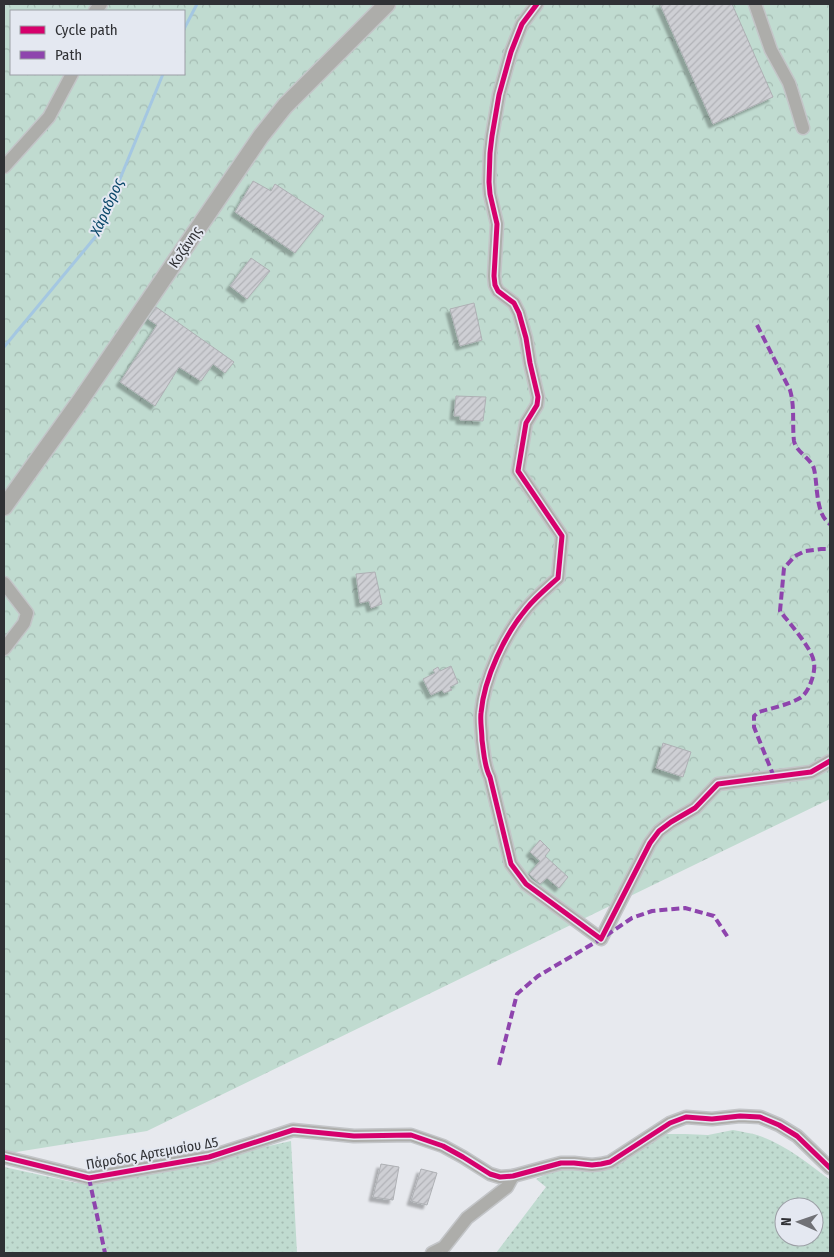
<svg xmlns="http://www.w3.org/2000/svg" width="834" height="1257" font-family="'Fira Sans Condensed',sans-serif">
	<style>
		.grass { fill: url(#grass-dots); fill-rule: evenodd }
		.forest { fill: url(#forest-crowns); fill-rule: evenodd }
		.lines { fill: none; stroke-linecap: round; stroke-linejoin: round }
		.stream { stroke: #a4c7e2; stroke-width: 3 }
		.building { fill: url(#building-hatch); stroke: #aeb0b4; filter: url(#shadow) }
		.minor-casing { stroke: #c3c5c8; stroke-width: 15 }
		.tertiary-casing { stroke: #c3c5c8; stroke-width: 19 }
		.minor { stroke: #adadaa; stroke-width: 12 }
		.tertiary { stroke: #adadaa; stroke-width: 16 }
		.quiet { stroke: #8e44ad; stroke-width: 4; stroke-dasharray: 8 4; stroke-linecap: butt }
		.cycleway-casing { stroke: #e4e8f1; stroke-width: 8 }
		.cycleway { stroke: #d6006c; stroke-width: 5 }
		.labels { text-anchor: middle; stroke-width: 4; stroke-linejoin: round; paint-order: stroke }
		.street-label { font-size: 14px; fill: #303135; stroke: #e4e8f1 }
		.water-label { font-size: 15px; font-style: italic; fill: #074568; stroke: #e4e8f1 }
	</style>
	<defs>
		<pattern id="grass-dots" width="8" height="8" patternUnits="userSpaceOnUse" patternTransform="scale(1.25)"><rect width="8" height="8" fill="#c0dbd0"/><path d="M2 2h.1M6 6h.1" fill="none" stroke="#a5bcb3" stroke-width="1.8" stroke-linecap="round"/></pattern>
		<pattern id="forest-crowns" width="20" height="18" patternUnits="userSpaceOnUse" patternTransform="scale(1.25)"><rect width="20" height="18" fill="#c0dbd0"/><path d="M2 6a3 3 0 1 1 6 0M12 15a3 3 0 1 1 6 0" fill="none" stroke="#a5bcb3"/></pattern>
		<pattern id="building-hatch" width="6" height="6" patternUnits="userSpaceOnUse" patternTransform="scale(1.25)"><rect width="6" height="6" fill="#cecfd4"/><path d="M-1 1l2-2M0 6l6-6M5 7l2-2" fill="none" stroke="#b1b2b7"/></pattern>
		<filter id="shadow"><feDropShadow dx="-4" dy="4" stdDeviation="1" flood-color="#0004"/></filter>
	</defs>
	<rect width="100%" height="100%" fill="#e7e9ee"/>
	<!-- grass -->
	<g class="grass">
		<path d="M 733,1130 C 742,1132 752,1133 760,1136 C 787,1146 808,1163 830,1180 L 830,1253 L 496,1253 L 546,1187 L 536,1179 L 555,1170 L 588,1170 L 662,1134 L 685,1134 L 708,1135 ZM 784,1207 L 814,1207 L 814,1237 L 784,1237 Z"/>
		<path d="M 291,1141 L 297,1253 L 4,1253 L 4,1167 L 77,1183 L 102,1183 Z"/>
	</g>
	<!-- forest -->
	<path class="forest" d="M 4,4 L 830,4 L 830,799 L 147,1131 L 4,1154 ZM 11,11 L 184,11 L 184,74 L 11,74 Z"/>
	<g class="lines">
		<!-- stream -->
		<g class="stream">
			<path d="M 184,29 L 197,4"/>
			<path d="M 4,347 L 97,235 L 163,74"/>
		</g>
	</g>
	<!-- building -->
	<g class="building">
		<path d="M 660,4 L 732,4 L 773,97 L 713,124 Z"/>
		<path d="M 253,181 L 271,191 L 275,184 L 324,216 L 295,253 L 235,212 Z"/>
		<path d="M 251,258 L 270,271 L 247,299 L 230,286 Z"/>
		<path d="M 474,303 L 482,340 L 460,346 L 450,309 Z"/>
		<path d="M 156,307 L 234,362 L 225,373 L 213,364 L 201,381 L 179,367 L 155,406 L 120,382 L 157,325 L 148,319 Z"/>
		<path d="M 456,396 L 486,397 L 483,421 L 460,420 L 460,416 L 454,416 Z"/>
		<path d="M 375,572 L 382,604 L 371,608 L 369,601 L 360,603 L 356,574 Z"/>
		<path d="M 451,666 L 458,683 L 450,687 L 452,690 L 444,693 L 442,690 L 431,695 L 423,679 L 435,673 L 433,670 L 438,667 L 440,671 Z"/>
		<path d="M 663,743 L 691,752 L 683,777 L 656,768 Z"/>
		<path d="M 540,840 L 550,850 L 545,856 L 568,877 L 559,888 L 547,878 L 540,884 L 529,874 L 540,861 L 530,852 Z"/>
		<path d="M 381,1164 L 399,1167 L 393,1200 L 373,1197 Z"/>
		<path d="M 421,1169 L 437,1173 L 427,1205 L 411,1201 Z"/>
	</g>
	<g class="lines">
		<defs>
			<g id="minor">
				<path d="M 537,4 L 522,24 L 511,52 L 499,95 L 492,136 L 490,153 L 489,182 L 490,194 L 497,224 L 494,276 L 495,285 L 498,291 L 514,303 L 519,313 L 526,338 L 530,363 L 538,397 L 537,405 L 526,423 L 518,471 L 562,536 L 558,578 C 547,588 536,597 527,608 C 505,634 484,678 481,713 C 480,722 482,731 482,740 C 484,753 484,766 490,777 L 511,864 L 526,884 L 601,939 L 650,843 L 659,831 L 671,822 L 695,808 L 718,784 L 811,772 L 830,761"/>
				<path d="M 755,4 L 771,50 L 789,83 L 792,92 L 803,128"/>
				<path d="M 95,11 L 101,4"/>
				<path d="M 4,167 L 49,117 L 72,74"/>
				<path d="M 4,583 L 27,613 L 24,623 L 4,649"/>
				<path d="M 4,1157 L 89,1178 L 209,1157 L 293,1130 L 354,1136 L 411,1135 L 443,1146 L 463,1157 L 490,1174 L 500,1177 L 513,1176 L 561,1163 L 574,1163 L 592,1165 L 601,1164 L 610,1162 L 670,1123 L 686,1117 L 712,1119 L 740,1116 L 760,1117 L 779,1125 L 797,1136 L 830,1168"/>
				<path d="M 432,1253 L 444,1247 L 467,1218 L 507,1187 L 513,1176"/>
			</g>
			<path id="tertiary" d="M 4,507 L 80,401 L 261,136 L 285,106 L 387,4"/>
		</defs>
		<!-- minor casing -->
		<use href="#minor" class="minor-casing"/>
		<!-- tertiary casing -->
		<use href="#tertiary" class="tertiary-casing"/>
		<!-- minor -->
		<use href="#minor" class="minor"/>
		<!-- tertiary -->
		<use href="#tertiary" class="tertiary"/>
		<!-- quiet -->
		<g class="quiet">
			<path d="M 757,325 L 790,390 C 795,407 792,424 794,441 C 796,452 811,458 814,469 C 818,485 815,514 830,524"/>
			<path d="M 774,777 L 754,727 L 754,716 L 759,712 C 772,708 788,705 800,698 C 805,695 809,688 811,682 C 813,677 815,669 814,663 C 813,649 789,623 780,611 L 784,568 L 795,556 L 805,551 L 821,549 L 830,549"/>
			<path d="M 499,1065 L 517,994 L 538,976 L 601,939 L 632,918 L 652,911 L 685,908 L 714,916 L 729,939"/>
			<path d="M 89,1178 L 105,1253"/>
		</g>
		<defs>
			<g id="cycleway">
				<path d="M 537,4 L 522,24 L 511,52 L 499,95 L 492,136 L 490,153 L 489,182 L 490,194 L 497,224 L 494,276 L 495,285 L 498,291 L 514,303 L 519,313 L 526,338 L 530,363 L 538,397 L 537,405 L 526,423 L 518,471 L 562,536 L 558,578 C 547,588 536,597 527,608 C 505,634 484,678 481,713 C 480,722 482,731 482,740 C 484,753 484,766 490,777 L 511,864 L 526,884 L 601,939 L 650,843 L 659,831 L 671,822 L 695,808 L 718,784 L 811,772 L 830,761"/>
				<path d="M 4,1157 L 89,1178 L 209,1157 L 293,1130 L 354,1136 L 411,1135 L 443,1146 L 463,1157 L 490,1174 L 500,1177 L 513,1176 L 561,1163 L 574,1163 L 592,1165 L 601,1164 L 610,1162 L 670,1123 L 686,1117 L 712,1119 L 740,1116 L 760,1117 L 779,1125 L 797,1136 L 830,1168"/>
			</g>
		</defs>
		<!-- cycleway casing -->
		<use href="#cycleway" class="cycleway-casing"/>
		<!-- cycleway -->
		<use href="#cycleway" class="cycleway"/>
	</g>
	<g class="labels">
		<!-- street labels -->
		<g class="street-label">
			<text transform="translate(185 247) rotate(-56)" y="5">Κοζάνης</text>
			<text transform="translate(152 1153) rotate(-10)" y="5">Πάροδος Αρτεμισίου Δ5</text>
		</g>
		<!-- water labels -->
		<g class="water-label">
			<text transform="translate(107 207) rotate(-66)" y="5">Χάραδρος</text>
		</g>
	</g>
	<!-- border -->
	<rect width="834" height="1257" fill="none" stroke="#303135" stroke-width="10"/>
	<!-- legend -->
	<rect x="10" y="10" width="175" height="65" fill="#e4e8f1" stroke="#9c9fa6"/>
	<rect x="20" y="26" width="25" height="8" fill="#d6006c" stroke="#9c9fa6"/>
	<text x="55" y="35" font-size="15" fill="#303135">Cycle path</text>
	<rect x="20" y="51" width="25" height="8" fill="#8e44ad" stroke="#9c9fa6"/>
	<text x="55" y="60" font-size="15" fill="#303135">Path</text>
	<!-- north arrow -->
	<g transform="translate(799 1222) rotate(272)"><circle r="24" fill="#e4e8f1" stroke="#9c9fa6"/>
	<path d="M0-4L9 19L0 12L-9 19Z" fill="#707176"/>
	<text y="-8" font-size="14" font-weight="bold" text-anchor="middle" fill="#303135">N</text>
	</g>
</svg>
